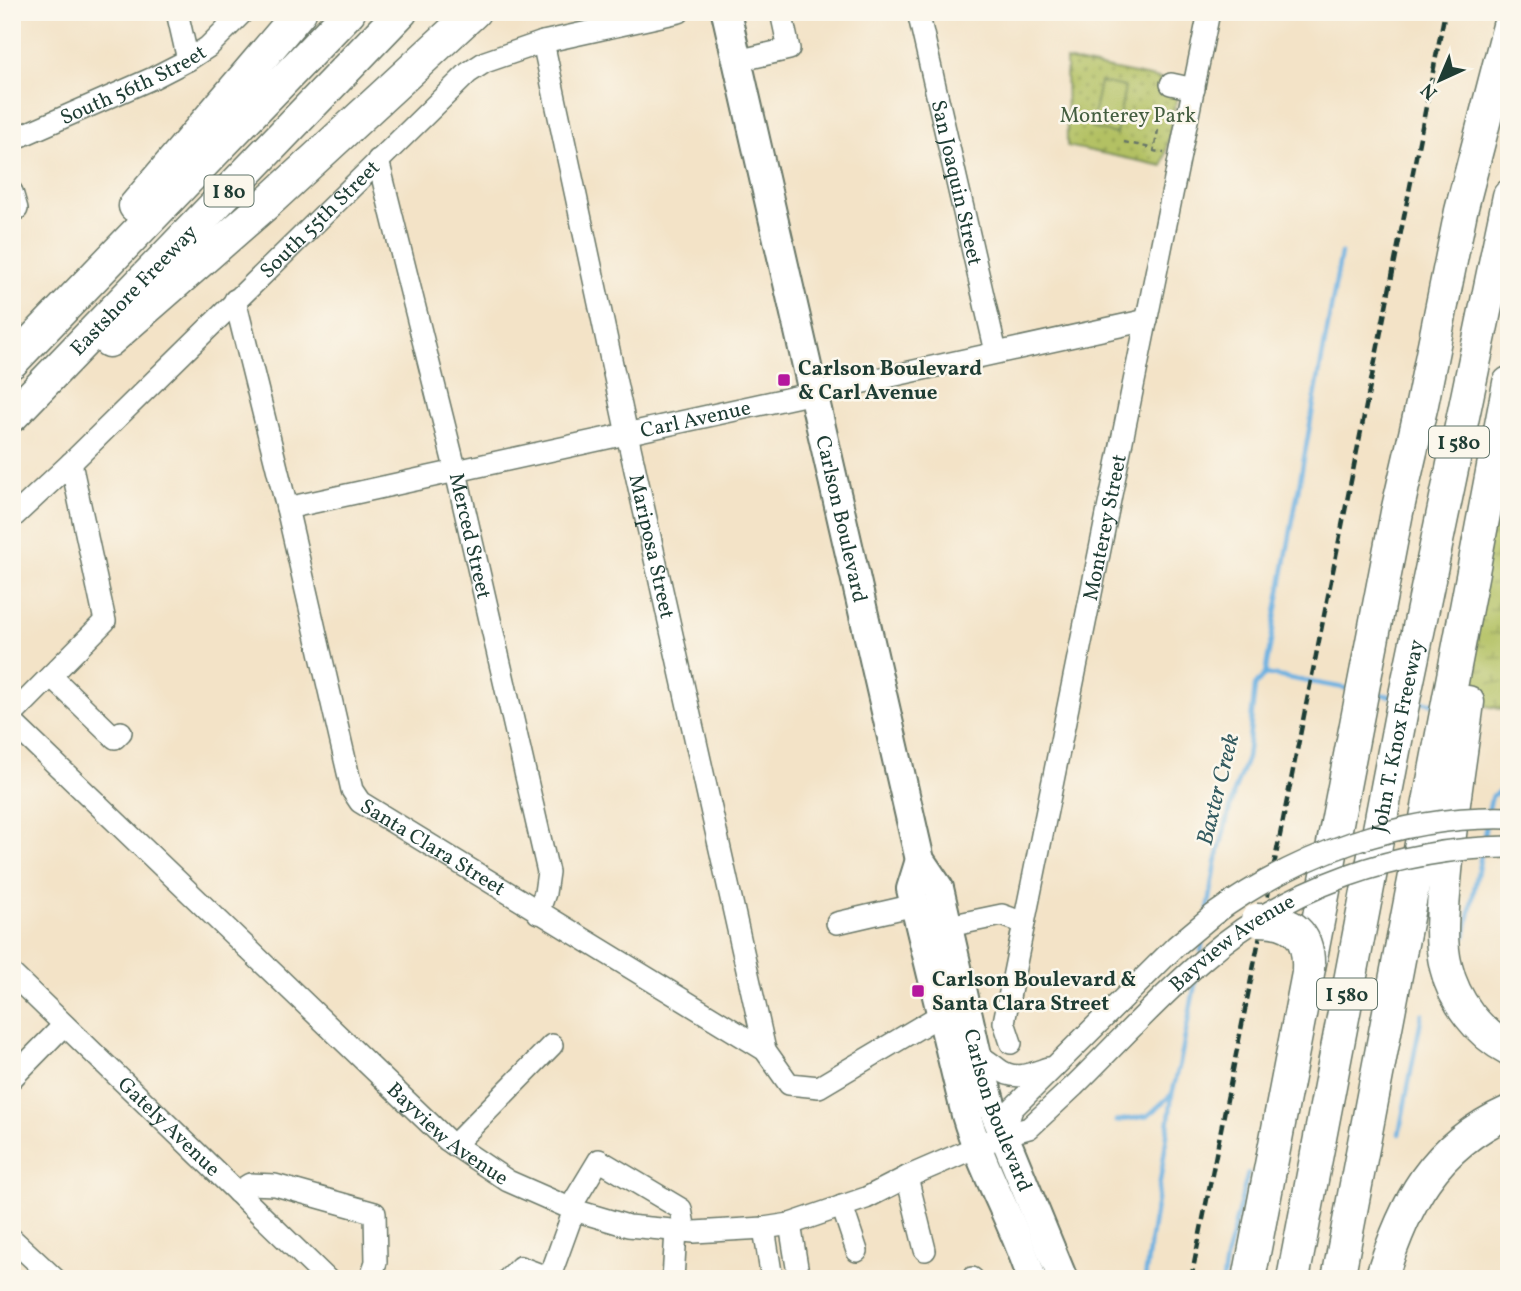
<svg xmlns="http://www.w3.org/2000/svg" width="1521" height="1291" font-family="Vollkorn,serif">
	<style>
		.wetland { fill: url(#wetland-marsh); stroke: #697f4c; stroke-width: 2 }
		.park { fill: url(#park-dots); stroke: #697f4c; stroke-width: 2 }
		.pitch { fill: #b3c164; stroke: #697f4c; stroke-width: 2 }
		.lines { fill: none; stroke-linecap: round; stroke-linejoin: round }
		.stream { stroke: #6ab0e1; stroke-width: 4.5 }
		.minor-casing { stroke: #697767; stroke-width: 24 }
		.major-casing { stroke: #697767; stroke-width: 32 }
		.highway-casing { stroke: #697767; stroke-width: 35 }
		.path { stroke: #697767; stroke-width: 2.5; stroke-dasharray: 5 5; stroke-linecap: butt }
		.minor { stroke: #fff; stroke-width: 21 }
		.major { stroke: #fff; stroke-width: 28 }
		.highway { stroke: #fff; stroke-width: 32 }
		.rail { stroke: #1f3d34; stroke-width: 4.5; stroke-dasharray: 10 5; stroke-linecap: butt }
		.minor-bridge-casing { stroke: #697767; stroke-width: 24; stroke-linecap: butt }
		.highway-bridge-casing { stroke: #697767; stroke-width: 35; stroke-linecap: butt }
		.minor-bridge { stroke: #fff; stroke-width: 21 }
		.highway-bridge { stroke: #fff; stroke-width: 32 }
		.poi-dot { fill: #b5179e; stroke: #fbf7ec; stroke-width: 2.5 }
		.labels { text-anchor: middle; stroke-width: 5; stroke-linejoin: round; paint-order: stroke }
		.shield { fill: #fbf7ec; stroke: #61756b; stroke-width: 2 }
		.shield-label { font-size: 19px; font-weight: bold; fill: #1f3d34 }
		.street-label { font-size: 21px; fill: #1f3d34; stroke: #fbf7ec }
		.park-label { font-size: 21px; fill: #445e40; stroke: #fbf7ec }
		.poi-label { font-size: 21px; font-weight: bold; fill: #1f3d34; stroke: #fbf7ec; text-anchor: start }
		.water-label { font-size: 23px; font-style: italic; fill: #325a5f; stroke: #fbf7ec }
	</style>
	<defs>
		<pattern id="wetland-marsh" width="20" height="14" patternUnits="userSpaceOnUse" patternTransform="scale(1.75)"><rect width="20" height="14" fill="#b3c164"/><path d="M1 5h8M5 5V1M11 12h8M15 12V8" fill="none" stroke="#919e53"/></pattern>
		<pattern id="park-dots" width="8" height="8" patternUnits="userSpaceOnUse" patternTransform="scale(1.75)"><rect width="8" height="8" fill="#b3c164"/><path d="M2 2h.1M6 6h.1" fill="none" stroke="#919e53" stroke-width="1.8" stroke-linecap="round"/></pattern>
	</defs>
	<rect width="100%" height="100%" fill="#fbf7ec"/>
	<filter id="ink" filterUnits="userSpaceOnUse"><feTurbulence type="fractalNoise" baseFrequency=".0143" numOctaves="2"/><feDisplacementMap in="SourceGraphic" scale="14" xChannelSelector="R" yChannelSelector="G"/><feConvolveMatrix kernelMatrix="1 2 1 2 8 2 1 2 1" color-interpolation-filters="sRGB"/></filter>
	<filter id="wash" filterUnits="userSpaceOnUse"><feTurbulence type="fractalNoise" baseFrequency=".00686" numOctaves="4" result="noise"/><feDisplacementMap in="SourceGraphic" scale="28" xChannelSelector="R" yChannelSelector="G"/><feGaussianBlur stdDeviation="1.57" result="paint"/><feColorMatrix in="noise" values="0 0 0 0 0 0 0 0 0 0 0 0 0 0 0 0 0 1.4 0 .05"/><feComposite in="paint" operator="in"/></filter>
	<g filter="url(#wash)">
		<rect width="100%" height="100%" fill="#f3e3c7"/>
		<!-- wetland -->
		<path class="wetland" d="M 1509,383 L 1509,711 L 1468,702 Z"/>
		<!-- park -->
		<path class="park" d="M 1066,60 L 1180,83 L 1163,166 L 1067,146 Z"/>
		<!-- pitch -->
		<path class="pitch" d="M 1100,82 L 1125,87 L 1116,134 L 1091,128 Z"/>
		<g class="lines">
			<!-- stream -->
			<g class="stream">
				<path d="M 1265,674 L 1341,253"/>
				<path d="M 1372,693 L 1391,696"/>
				<path d="M 1414,700 L 1436,704"/>
				<path d="M 1488,812 L 1492,796 L 1509,784"/>
				<path d="M 1483,843 L 1486,824"/>
				<path d="M 1208,910 L 1216,863 L 1234,792 L 1247,758 L 1255,686 L 1265,674 L 1350,689"/>
				<path d="M 1465,936 L 1481,855"/>
				<path d="M 1201,951 L 1204,932"/>
				<path d="M 1116,1121 L 1148,1116 L 1172,1094 L 1180,1063 L 1197,974"/>
				<path d="M 1399,1134 L 1422,1014"/>
				<path d="M 1145,1279 C 1153,1217 1166,1156 1172,1094"/>
				<path d="M 1223,1279 L 1226,1259 L 1248,1173"/>
			</g>
		</g>
	</g>
	<g filter="url(#ink)">
		<g class="lines">
			<defs>
				<g id="minor">
					<path d="M 177,12 L 188,60"/>
					<path id="s1" d="M 918,12 L 996,352"/>
					<path id="s2" d="M 543,42 L 627,434 L 765,1050"/>
					<path d="M 737,61 L 789,49 L 781,12"/>
					<path d="M 1171,84 L 1194,89"/>
					<path id="s3" d="M 12,140 L 153,78 L 188,60 L 208,47 L 243,12"/>
					<path id="s4" d="M 378,160 L 456,472 L 548,872 L 545,893 L 538,913"/>
					<path d="M 12,192 L 17,209"/>
					<path id="s5" d="M 235,300 L 287,508 L 352,790 L 360,802 L 765,1050 L 789,1084 L 819,1087 L 942,1014"/>
					<path id="s6" d="M 287,508 L 1147,320"/>
					<path id="s7" d="M 12,518 L 71,463 L 468,73 L 485,62 L 543,42 L 679,12"/>
					<path d="M 51,676 L 115,738 L 121,732"/>
					<path d="M 12,715 L 105,621 L 71,463"/>
					<path id="s8" d="M 12,722 L 447,1140 L 508,1181 L 574,1210 L 628,1226 L 694,1232 L 764,1228 L 790,1224 L 866,1198 L 907,1177 L 1004,1135 L 1029,1128 L 1074,1086"/>
					<path d="M 837,923 L 915,905"/>
					<path d="M 949,926 L 1002,915 L 1024,923"/>
					<path id="s9" d="M 12,974 L 327,1279"/>
					<path id="s10" d="M 1011,1043 L 1004,1022 L 1209,12"/>
					<path d="M 977,1055 C 986,1059 990,1063 997,1068 C 1014,1082 1030,1074 1048,1068"/>
					<path d="M 12,1078 L 64,1025"/>
					<path d="M 1004,1135 L 1012,1109 L 1176,946 L 1213,915"/>
					<path d="M 454,1145 L 552,1045"/>
					<path d="M 907,1177 L 925,1250"/>
					<path d="M 237,1192 L 250,1184 L 275,1185 L 375,1213 L 376,1262 L 370,1279"/>
					<path d="M 842,1206 L 857,1251"/>
					<path d="M 570,1208 L 599,1160 L 681,1209 L 685,1231"/>
					<path d="M 790,1224 L 799,1279"/>
					<path d="M 764,1228 L 772,1279"/>
					<path d="M 12,1239 L 55,1279"/>
					<path d="M 972,1278 L 973,1279"/>
					<path d="M 508,1279 L 520,1267 L 549,1278"/>
					<path d="M 549,1279 L 574,1210"/>
					<path d="M 673,1279 L 676,1231"/>
				</g>
				<g id="major">
					<path id="s11" d="M 726,12 L 920,860 L 939,888 L 977,1055 L 991,1104 L 1063,1279"/>
					<path d="M 920,860 L 911,889 L 966,1115 C 983,1172 1014,1222 1032,1279"/>
				</g>
				<g id="highway">
					<path d="M 135,206 L 300,12"/>
					<path d="M 109,341 L 267,203 L 474,12"/>
					<path d="M 12,362 L 349,12"/>
					<path id="s12" d="M 12,416 L 401,12"/>
					<path d="M 1468,702 C 1460,762 1450,822 1445,882 C 1443,910 1439,939 1446,967 C 1454,1001 1478,1033 1509,1049"/>
					<path d="M 1249,1279 L 1397,512 L 1422,404 L 1461,211 L 1509,26"/>
					<path id="s13" d="M 1293,1279 L 1402,709 L 1509,196"/>
					<path d="M 1338,1279 L 1509,383"/>
					<path d="M 1381,1279 C 1404,1204 1433,1146 1509,1112"/>
				</g>
			</defs>
			<!-- minor casing -->
			<use href="#minor" class="minor-casing"/>
			<!-- major casing -->
			<use href="#major" class="major-casing"/>
			<!-- highway casing -->
			<use href="#highway" class="highway-casing"/>
			<!-- path -->
			<g class="path">
				<path d="M 1158,130 L 1154,151 L 1164,153"/>
				<path d="M 1124,142 L 1155,149"/>
			</g>
			<!-- minor -->
			<use href="#minor" class="minor"/>
			<!-- major -->
			<use href="#major" class="major"/>
			<!-- highway -->
			<use href="#highway" class="highway"/>
			<!-- rail -->
			<path class="rail" d="M 1191,1279 L 1445,12"/>
			<defs>
				<g id="minor-bridge">
					<path d="M 1213,915 C 1297,854 1403,815 1509,818"/>
					<path id="s14" d="M 1074,1086 C 1117,1044 1158,998 1204,959 C 1288,886 1398,848 1509,847"/>
				</g>
				<path id="highway-bridge" d="M 1257,920 C 1292,920 1310,933 1308,970"/>
			</defs>
			<!-- minor-bridge casing -->
			<use href="#minor-bridge" class="minor-bridge-casing"/>
			<!-- highway-bridge casing -->
			<use href="#highway-bridge" class="highway-bridge-casing"/>
			<!-- minor-bridge -->
			<use href="#minor-bridge" class="minor-bridge"/>
			<!-- highway-bridge -->
			<use href="#highway-bridge" class="highway-bridge"/>
		</g>
	</g>
	<!-- markers -->
	<g class="poi-dot">
		<rect x="777" y="373" width="14" height="14" rx="3.5"/>
		<rect x="911" y="984" width="14" height="14" rx="3.5"/>
	</g>
	<g class="labels">
		<!-- shield labels -->
		<g class="shield">
			<rect x="204.5" y="175.5" width="49" height="31" rx="5"/>
			<rect x="1429" y="426.5" width="60" height="31" rx="5"/>
			<rect x="1317" y="978.5" width="60" height="31" rx="5"/>
		</g>
		<g class="shield-label">
			<text x="229" y="198">I 80</text>
			<text x="1459" y="449">I 580</text>
			<text x="1347" y="1001">I 580</text>
		</g>
		<!-- street labels -->
		<g class="street-label">
			<text dy="7" stroke="none"><textPath href="#s3" startOffset="133">South 56th Street</textPath></text>
			<text dy="7" stroke="none"><textPath href="#s1" startOffset="175">San Joaquin Street</textPath></text>
			<text dy="7" stroke="none"><textPath href="#s7" startOffset="429">South 55th Street</textPath></text>
			<text dy="7" stroke="none"><textPath href="#s12" startOffset="175">Eastshore Freeway</textPath></text>
			<text dy="7" stroke="none"><textPath href="#s6" startOffset="418">Carl Avenue</textPath></text>
			<text dy="7" stroke="none"><textPath href="#s11" startOffset="520">Carlson Boulevard</textPath></text>
			<text dy="7" stroke="none"><textPath href="#s10" startOffset="527">Monterey Street</textPath></text>
			<text dy="7" stroke="none"><textPath href="#s4" startOffset="387">Merced Street</textPath></text>
			<text dy="7" stroke="none"><textPath href="#s2" startOffset="516">Mariposa Street</textPath></text>
			<text dy="7" stroke="none"><textPath href="#s13" startOffset="553">John T. Knox Freeway</textPath></text>
			<text dy="7" stroke="none"><textPath href="#s5" startOffset="604">Santa Clara Street</textPath></text>
			<text dy="7" stroke="none"><textPath href="#s14" startOffset="214">Bayview Avenue</textPath></text>
			<text dy="7" stroke="none"><textPath href="#s11" startOffset="1134">Carlson Boulevard</textPath></text>
			<text dy="7" stroke="none"><textPath href="#s9" startOffset="219">Gately Avenue</textPath></text>
			<text dy="7" stroke="none"><textPath href="#s8" startOffset="600">Bayview Avenue</textPath></text>
		</g>
		<!-- park labels -->
		<g class="park-label">
			<text x="1128" y="122">Monterey Park</text>
		</g>
		<!-- poi labels -->
		<g class="poi-label">
			<text x="798" y="375">Carlson Boulevard<tspan x="798" dy="24">&amp; Carl Avenue</tspan></text>
			<text x="932" y="986">Carlson Boulevard &amp;<tspan x="932" dy="24">Santa Clara Street</tspan></text>
		</g>
		<!-- water labels -->
		<g class="water-label">
			<text transform="translate(1217 789) rotate(-76)" y="8">Baxter Creek</text>
		</g>
	</g>
	<!-- margin -->
	<rect width="1521" height="1291" fill="none" stroke="#fbf7ec" stroke-width="42"/>
	<!-- north arrow -->
	<g transform="translate(1440 80) rotate(224)" stroke="#fbf7ec" stroke-width="5" paint-order="stroke">
	<path d="M0-5L12 26L0 18L-12 26Z" fill="#1f3d34"/>
	<text y="-10" font-size="19" font-weight="bold" text-anchor="middle" fill="#1f3d34">N</text>
	</g>
</svg>
